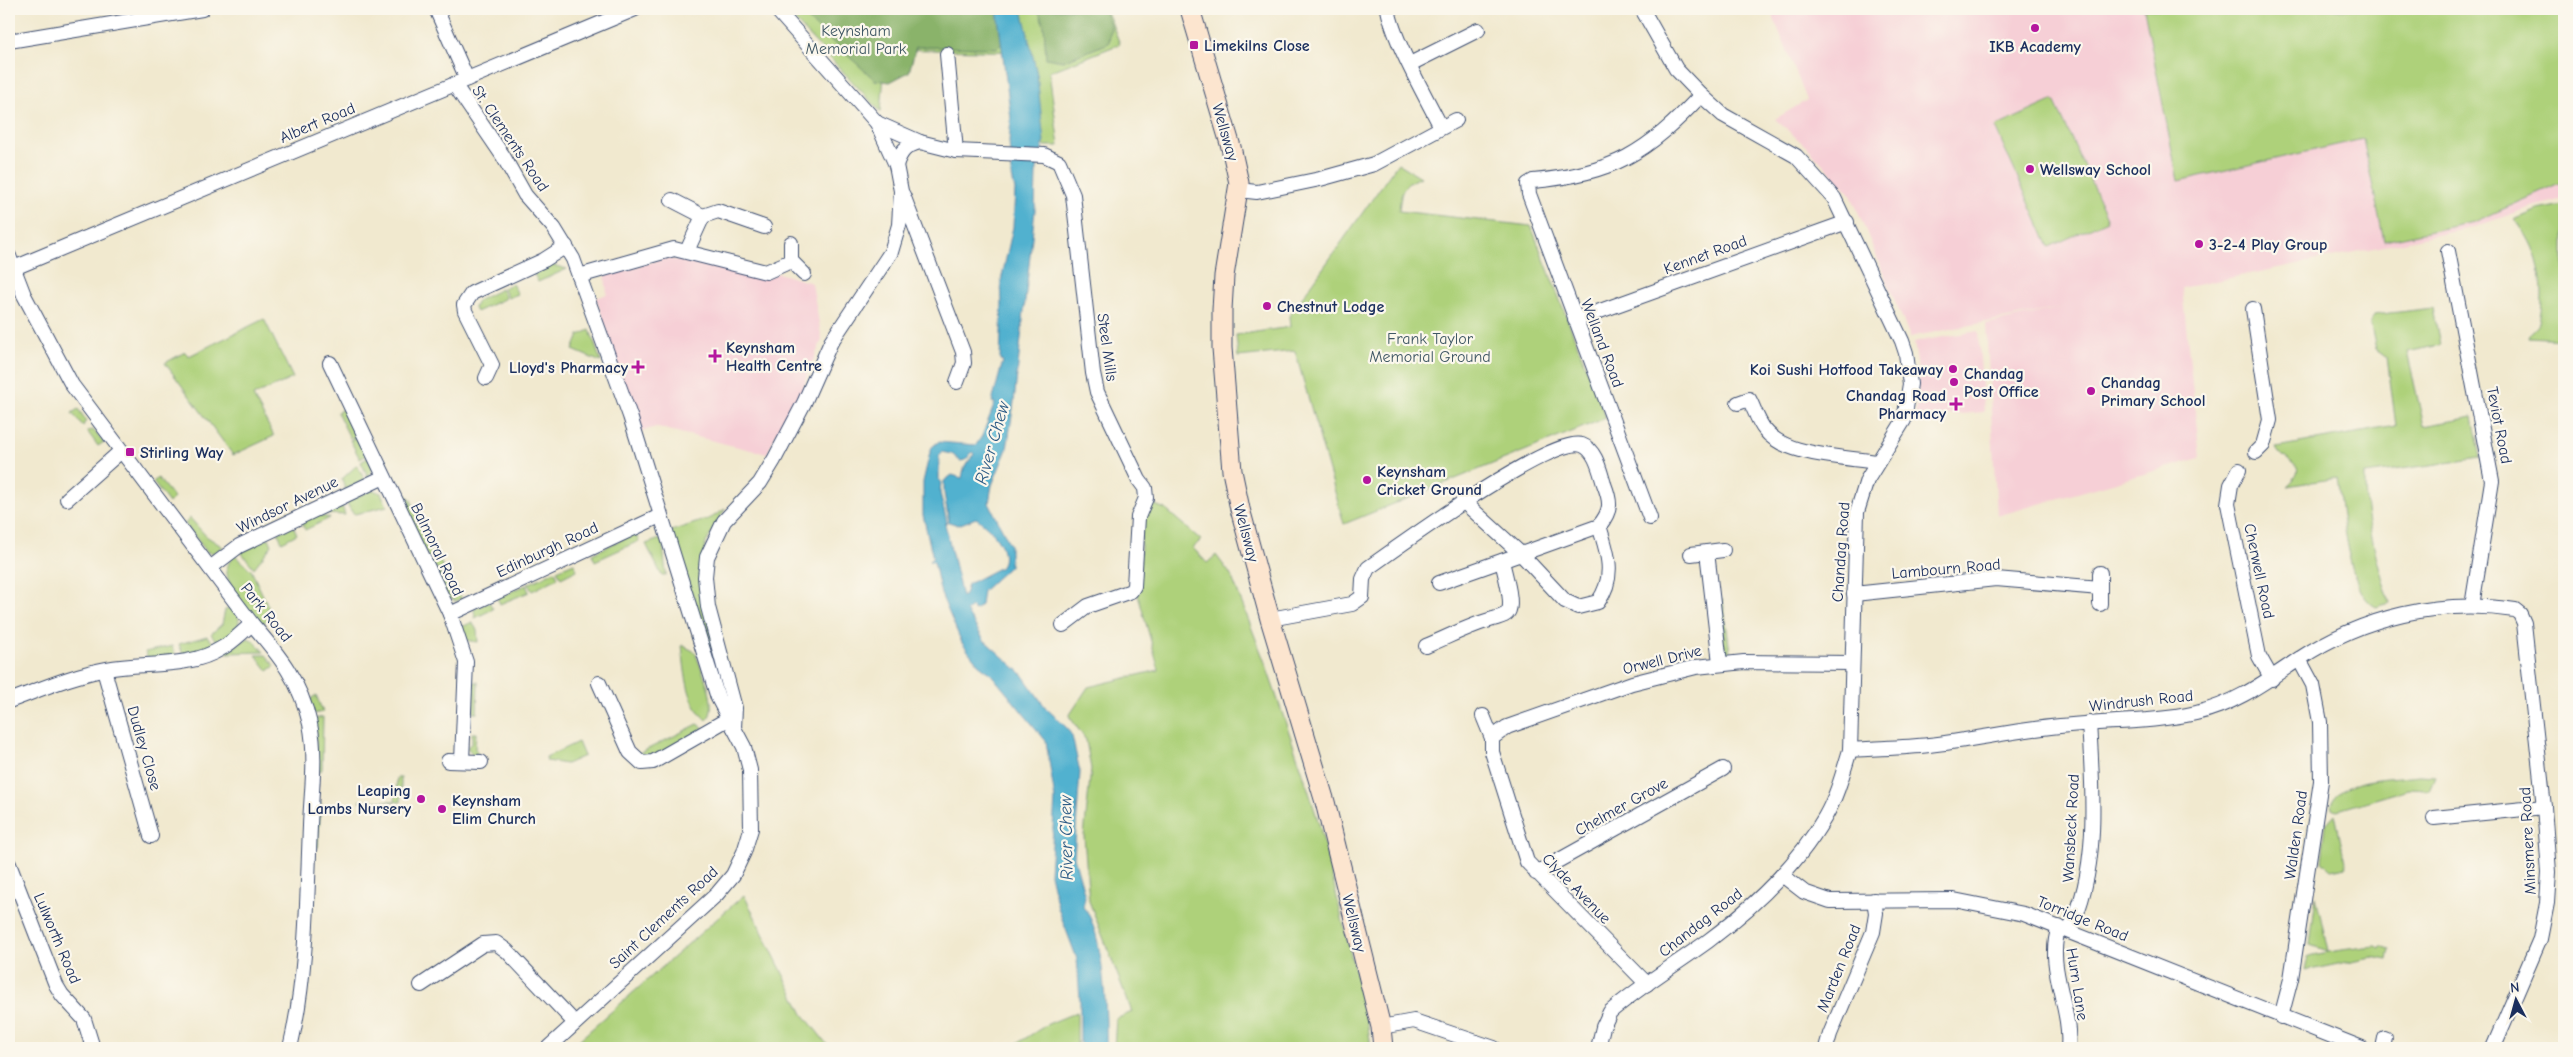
<svg xmlns="http://www.w3.org/2000/svg" width="2573" height="1057" font-family="'Comic Neue',sans-serif">
	<style>
		.built { fill: #f6cfd6 }
		.green { fill: #aed17a; stroke: #64806c }
		.forest { fill: #8ab36a; stroke: #527164 }
		.water { fill: #51b1cf; stroke: #367096; fill-rule: evenodd }
		.lines { fill: none; stroke-linecap: round; stroke-linejoin: round }
		.street-casing { stroke: #3b4b6f; stroke-width: 16 }
		.secondary-casing { stroke: #3b4b6f; stroke-width: 21 }
		.street { stroke: #fff; stroke-width: 14 }
		.secondary { stroke: #fce5cf; stroke-width: 19 }
		.poi-dot { fill: #b5179e; stroke: #fbf7ec; stroke-width: 2 }
		.labels { text-anchor: middle; stroke-width: 4.5; stroke-linejoin: round; paint-order: stroke }
		.park-label { font-size: 16px; fill: #405865; stroke: #fbf7ec }
		.poi-label { font-size: 16px; font-weight: bold; fill: #1b2f5e; stroke: #fbf7ec; text-anchor: start }
		.street-label { font-size: 16px; fill: #1b2f5e; stroke: #fbf7ec }
		.water-label { font-size: 18px; font-style: italic; fill: #2e5c86; stroke: #fbf7ec }
	</style>
	<rect width="100%" height="100%" fill="#fbf7ec"/>
	<filter id="ink" filterUnits="userSpaceOnUse"><feTurbulence type="fractalNoise" baseFrequency=".02" numOctaves="2"/><feDisplacementMap in="SourceGraphic" scale="10" xChannelSelector="R" yChannelSelector="G"/><feConvolveMatrix kernelMatrix="1 2 1 2 8 2 1 2 1" color-interpolation-filters="sRGB"/></filter>
	<filter id="wash" filterUnits="userSpaceOnUse"><feTurbulence type="fractalNoise" baseFrequency=".0096" numOctaves="4" result="noise"/><feDisplacementMap in="SourceGraphic" scale="20" xChannelSelector="R" yChannelSelector="G"/><feGaussianBlur stdDeviation="1.12" result="paint"/><feColorMatrix in="noise" values="0 0 0 0 0 0 0 0 0 0 0 0 0 0 0 0 0 1.4 0 .05"/><feComposite in="paint" operator="in"/></filter>
	<g filter="url(#wash)">
		<rect width="100%" height="100%" fill="#f1e9cf"/>
		<!-- built -->
		<g class="built">
			<path d="M 1770,9 L 2564,9 L 2564,199 L 2532,207 L 2471,228 L 2182,288 L 2200,458 L 1997,516 L 1986,324 L 2069,306 L 1910,337 L 1851,195 L 1809,149 L 1775,119 L 1807,100 Z"/>
			<path d="M 665,258 L 768,278 L 778,273 L 812,283 L 822,340 L 808,372 L 796,412 L 776,434 L 767,454 L 656,427 L 640,432 L 596,298 L 607,294 L 605,276 Z"/>
			<path d="M 1978,331 L 1984,412 L 1915,418 L 1919,377 L 1914,342 Z"/>
		</g>
		<!-- green -->
		<g class="green">
			<path d="M 784,9 L 1106,9 L 1120,44 L 1049,72 L 1059,146 L 1044,146 L 1031,52 L 886,49 L 881,112 Z"/>
			<path d="M 2144,9 L 2564,9 L 2564,182 L 2474,222 L 2384,241 L 2363,139 L 2178,181 Z"/>
			<path d="M 2054,100 L 2108,220 L 2049,247 L 1995,127 Z"/>
			<path d="M 1398,163 L 1421,177 C 1402,184 1401,191 1399,211 L 1531,226 L 1606,418 L 1344,524 L 1295,351 L 1238,357 L 1236,335 L 1290,327 L 1289,316 Z"/>
			<path d="M 2564,205 L 2564,339 L 2529,337 C 2530,330 2538,329 2539,322 C 2547,288 2539,244 2514,220 L 2538,210 Z"/>
			<path d="M 552,265 L 567,269 L 538,282 L 534,274 Z"/>
			<path d="M 512,284 L 518,294 L 508,298 L 503,288 Z"/>
			<path d="M 501,289 L 506,298 L 476,312 L 474,308 L 477,301 Z"/>
			<path d="M 2433,308 L 2440,345 L 2407,352 L 2424,426 L 2473,417 L 2481,458 L 2365,474 C 2364,518 2377,561 2390,603 L 2376,607 C 2347,593 2342,509 2337,478 L 2287,486 C 2313,463 2284,465 2276,447 L 2396,426 L 2387,357 L 2376,349 L 2370,322 L 2374,315 Z"/>
			<path d="M 264,319 L 293,378 L 253,396 L 274,436 L 233,455 L 165,363 L 185,352 L 189,356 Z"/>
			<path d="M 590,330 L 601,362 L 573,350 L 579,335 Z"/>
			<path d="M 78,409 L 86,420 L 83,426 L 72,413 Z"/>
			<path d="M 343,409 L 356,436 L 350,438 L 337,412 Z"/>
			<path d="M 93,430 L 104,442 L 98,446 L 87,431 Z"/>
			<path d="M 357,437 L 364,452 L 370,453 L 360,459 L 350,440 Z"/>
			<path d="M 369,457 L 373,468 L 368,477 L 361,462 Z"/>
			<path d="M 357,465 L 365,480 L 345,490 L 342,479 Z"/>
			<path d="M 158,478 L 174,498 L 169,503 L 153,482 Z"/>
			<path d="M 373,490 L 381,493 L 387,506 L 355,514 L 351,511 L 346,501 Z"/>
			<path d="M 400,493 L 410,498 L 420,520 L 412,523 L 398,494 Z"/>
			<path d="M 341,503 L 345,515 L 325,514 L 324,512 Z"/>
			<path d="M 1151,503 L 1165,509 L 1201,540 L 1193,548 L 1207,563 L 1216,555 L 1231,575 L 1264,660 L 1302,770 L 1320,827 L 1368,1026 L 1371,1048 L 1114,1048 L 1116,1019 L 1132,1012 L 1089,901 L 1084,836 L 1091,769 L 1086,740 L 1069,716 L 1088,687 L 1159,670 L 1138,595 L 1143,510 Z"/>
			<path d="M 725,509 L 706,543 L 702,561 L 731,700 L 724,701 L 671,531 L 711,518 Z"/>
			<path d="M 318,515 L 330,518 L 305,530 L 302,522 Z"/>
			<path d="M 190,518 L 206,536 L 223,547 L 213,553 L 207,552 L 185,524 Z"/>
			<path d="M 420,521 L 446,573 L 431,565 L 413,525 Z"/>
			<path d="M 293,526 L 297,534 L 282,542 L 278,533 Z"/>
			<path d="M 635,533 L 639,541 L 595,561 L 592,554 Z"/>
			<path d="M 269,538 L 272,545 L 254,568 L 240,551 Z"/>
			<path d="M 660,539 L 663,545 L 666,575 L 662,576 L 646,544 Z"/>
			<path d="M 235,555 L 251,570 L 268,606 L 269,619 L 261,625 C 247,607 211,576 235,555 Z"/>
			<path d="M 574,563 L 577,570 L 561,578 L 557,570 Z"/>
			<path d="M 436,571 L 455,585 L 462,599 L 455,601 L 448,597 Z"/>
			<path d="M 555,571 L 558,578 L 532,591 L 528,584 Z"/>
			<path d="M 526,585 L 529,592 L 500,604 L 497,598 Z"/>
			<path d="M 1723,600 L 1730,652 L 1730,655 L 1724,649 L 1718,601 Z"/>
			<path d="M 489,602 L 493,609 L 475,618 L 474,609 Z"/>
			<path d="M 233,605 C 247,626 234,631 218,643 L 211,634 L 222,624 L 225,610 Z"/>
			<path d="M 472,622 L 477,630 L 478,642 L 464,640 L 460,628 Z"/>
			<path d="M 207,636 L 216,646 L 184,657 L 179,644 Z"/>
			<path d="M 248,638 L 254,641 L 264,652 L 228,653 L 226,652 Z"/>
			<path d="M 682,645 L 695,652 C 700,667 721,709 706,720 C 686,702 685,670 682,645 Z"/>
			<path d="M 172,646 L 176,658 L 148,658 L 145,652 Z"/>
			<path d="M 256,655 L 266,655 L 275,666 L 268,671 Z"/>
			<path d="M 474,682 L 478,682 L 477,713 L 473,713 Z"/>
			<path d="M 316,695 L 323,712 L 313,714 L 310,700 Z"/>
			<path d="M 323,717 L 322,769 L 321,771 L 318,771 L 314,719 Z"/>
			<path d="M 698,724 L 704,728 C 688,737 654,764 638,754 Z"/>
			<path d="M 472,733 L 476,733 L 475,749 L 478,752 L 474,757 L 467,747 L 472,743 Z"/>
			<path d="M 578,742 L 584,756 L 566,764 L 547,761 L 546,757 Z"/>
			<path d="M 2419,775 L 2435,776 L 2429,790 L 2409,789 L 2338,810 L 2332,808 L 2331,804 C 2343,776 2392,779 2419,775 Z"/>
			<path d="M 397,778 L 401,778 L 401,802 L 360,801 L 395,801 Z"/>
			<path d="M 316,803 L 321,803 L 318,847 L 314,847 Z"/>
			<path d="M 2335,814 L 2346,867 L 2331,870 L 2322,862 L 2326,824 Z"/>
			<path d="M 744,895 L 803,1014 L 830,1048 L 570,1048 Z"/>
			<path d="M 2316,896 L 2328,951 L 2310,945 Z"/>
			<path d="M 2375,946 L 2380,948 L 2381,946 L 2390,949 L 2388,960 L 2371,957 L 2305,971 L 2308,957 C 2314,953 2364,947 2375,946 Z"/>
			<path d="M 1077,1012 L 1077,1048 L 1010,1048 L 1048,1024 Z"/>
		</g>
		<!-- forest -->
		<g class="forest">
			<path d="M 796,9 L 1006,9 L 1009,37 L 997,48 L 916,47 L 909,72 L 890,82 L 875,80 Z"/>
			<path d="M 1038,9 L 1104,9 L 1111,27 L 1109,43 L 1063,61 L 1046,58 L 1044,26 Z"/>
		</g>
		<!-- water -->
		<path class="water" d="M 997,9 L 1022,9 L 1037,74 L 1044,142 L 1036,173 L 1035,210 L 1014,402 L 1007,449 L 992,485 L 989,503 L 1010,545 L 1010,566 L 983,591 L 981,605 L 975,610 L 971,607 L 966,611 L 984,640 L 1021,673 L 1046,708 L 1067,728 L 1072,736 L 1080,772 L 1074,857 L 1085,896 L 1083,907 C 1104,927 1107,1018 1106,1048 L 1080,1048 L 1080,1000 L 1077,959 L 1058,908 L 1050,874 L 1055,799 L 1046,741 L 990,673 L 978,664 L 962,643 L 941,594 L 934,562 L 929,561 L 933,558 L 923,515 L 923,482 L 931,448 L 938,442 L 976,445 L 982,436 L 995,403 L 992,402 L 1003,361 L 1000,360 L 1002,305 L 1001,281 L 1013,227 L 1015,190 L 1011,172 L 1009,141 L 1011,119 ZM 941,452 L 952,454 L 960,461 L 966,460 L 972,452 L 974,454 L 964,468 L 962,478 L 952,475 L 944,481 L 944,493 L 949,522 L 958,525 L 976,518 C 990,528 1011,548 1001,567 L 968,584 L 965,595 L 962,597 L 945,524 L 947,522 L 940,493 L 941,481 L 939,481 L 939,457 Z"/>
	</g>
	<g filter="url(#ink)">
		<g class="lines">
			<defs>
				<g id="street">
					<path d="M 436,9 L 467,79"/>
					<path d="M 1388,9 C 1394,42 1425,95 1441,127"/>
					<path d="M 9,41 L 202,9"/>
					<path d="M 947,54 L 956,151"/>
					<path d="M 1410,64 L 1478,30"/>
					<path d="M 454,84 L 503,156 L 525,195 L 554,228 L 573,259 L 630,416 L 718,698 L 744,747 L 750,770 L 751,829 L 744,852 L 733,875 L 717,894 L 548,1048"/>
					<path d="M 877,123 L 920,142 L 956,151 L 1044,155 L 1059,162 L 1073,195 L 1093,373 L 1097,392 L 1139,480 L 1145,488 L 1146,498 L 1138,517 L 1134,586 L 1131,591 L 1088,606 L 1063,625"/>
					<path d="M 896,165 C 901,151 905,146 920,142"/>
					<path d="M 1238,190 L 1257,192 L 1320,179 L 1374,164 L 1456,120"/>
					<path d="M 903,195 L 963,352 L 964,363 L 957,382"/>
					<path d="M 672,200 L 703,216 L 718,211 L 764,227"/>
					<path d="M 791,243 L 791,261 L 804,274"/>
					<path d="M 687,251 L 703,216"/>
					<path d="M 2448,251 L 2492,481 L 2472,606"/>
					<path d="M 9,256 L 24,295 L 72,385 L 252,624 C 280,656 300,681 310,724 C 317,757 311,793 310,826 C 307,900 307,977 290,1048"/>
					<path d="M 14,268 L 635,9"/>
					<path d="M 579,276 L 674,249 L 766,272 L 791,261"/>
					<path d="M 2253,309 L 2270,420 L 2263,445 L 2256,452"/>
					<path d="M 1575,320 L 1847,222"/>
					<path d="M 330,363 L 450,614 L 466,662 L 462,761"/>
					<path d="M 486,378 L 492,365 L 465,311 L 464,305 L 472,293 L 544,260 L 566,246"/>
					<path d="M 1738,403 L 1749,399 C 1754,408 1758,422 1765,430 C 1785,456 1845,457 1876,462"/>
					<path d="M 2239,470 L 2231,485 L 2228,504 L 2259,656 L 2272,679"/>
					<path d="M 67,499 L 121,451"/>
					<path d="M 1464,502 L 1521,554 L 1599,526"/>
					<path d="M 1650,518 L 1529,194 L 1528,184 L 1533,181 C 1613,174 1647,153 1701,95"/>
					<path d="M 1707,552 L 1720,663"/>
					<path d="M 1691,554 L 1723,550"/>
					<path d="M 210,568 L 239,546 L 384,477"/>
					<path d="M 1854,594 L 1996,579 L 2100,588"/>
					<path d="M 2100,604 L 2100,573"/>
					<path d="M 450,614 L 660,516"/>
					<path d="M 1270,619 L 1352,604 L 1362,597 L 1363,579 L 1368,568 C 1399,546 1552,435 1582,445 C 1596,450 1600,472 1604,484 C 1611,502 1612,510 1599,526 C 1608,553 1616,577 1598,602 L 1578,607 L 1565,601 L 1521,554 L 1439,583"/>
					<path d="M 1426,646 C 1448,637 1470,625 1493,619 C 1499,617 1507,616 1509,610 C 1513,600 1504,571 1502,561"/>
					<path d="M 104,670 L 151,836"/>
					<path d="M 599,683 L 630,752 L 642,763 L 653,762 L 728,719"/>
					<path d="M 9,701 C 41,689 73,675 107,669 C 145,662 189,669 222,648 C 233,642 242,632 252,624"/>
					<path d="M 1483,716 L 1492,738 L 1492,752 L 1527,862 L 1647,984"/>
					<path d="M 734,728 L 735,708 L 708,607 L 705,577 L 707,557 L 724,521 L 760,483 L 774,460 L 804,403 L 831,342 L 891,252 L 899,225 L 901,191 L 896,165 L 877,123 L 776,9"/>
					<path d="M 1492,738 L 1507,727 L 1632,683 L 1696,667 L 1744,662 L 1852,663"/>
					<path d="M 1850,750 C 1876,748 1903,748 1929,745 C 1973,740 2016,730 2060,726 C 2105,721 2152,723 2196,713 C 2236,704 2266,681 2299,659 C 2362,617 2440,598 2515,610 L 2520,614 L 2524,623 L 2544,807 L 2549,872 L 2547,903 L 2540,939 L 2493,1048"/>
					<path d="M 448,761 L 481,762"/>
					<path d="M 2434,818 L 2544,807"/>
					<path d="M 9,864 L 56,985 L 62,995 L 84,1019 L 93,1048"/>
					<path d="M 1536,873 L 1723,769"/>
					<path d="M 1782,875 L 1804,892 L 1830,901 L 1954,900 L 2024,914 L 2362,1048"/>
					<path d="M 2059,927 C 2045,967 2072,1007 2068,1048"/>
					<path d="M 2069,931 C 2100,870 2093,790 2089,723"/>
					<path d="M 421,985 L 483,944 L 496,943 L 507,951 L 575,1023"/>
					<path d="M 2281,1017 L 2291,979 L 2321,781 L 2320,722 L 2313,685 L 2299,659"/>
					<path d="M 1381,1027 L 1414,1021 L 1494,1048"/>
					<path d="M 1598,1048 L 1603,1027 L 1610,1012 C 1640,986 1675,965 1708,941 C 1752,908 1797,866 1825,817 C 1837,796 1843,773 1850,750 L 1857,512 L 1867,480 L 1904,420 L 1910,384 L 1906,353 L 1902,341 L 1834,198 L 1796,156 L 1723,115 L 1701,95 L 1676,69 L 1642,9"/>
					<path d="M 1826,1048 L 1830,1034 L 1873,932 L 1876,913 L 1874,900"/>
					<path d="M 2383,1048 L 2385,1038"/>
				</g>
				<path id="secondary" d="M 1190,9 L 1231,147 L 1239,183 L 1224,276 L 1222,310 L 1222,348 L 1232,471 L 1240,509 L 1270,619 L 1325,802 L 1381,1027 L 1383,1048"/>
			</defs>
			<!-- street casing -->
			<use href="#street" class="street-casing"/>
			<!-- secondary casing -->
			<use href="#secondary" class="secondary-casing"/>
			<!-- street -->
			<use href="#street" class="street"/>
			<!-- secondary -->
			<use href="#secondary" class="secondary"/>
		</g>
	</g>
	<!-- markers -->
	<g class="poi-dot">
		<circle cx="2035" cy="28" r="5"/>
		<rect x="1189" y="40" width="10" height="10" rx="2.5"/>
		<circle cx="2030" cy="169" r="5"/>
		<circle cx="2199" cy="244" r="5"/>
		<circle cx="1267" cy="306" r="5"/>
		<path d="M712.5 348.5h5v5h5v5h-5v5h-5v-5h-5v-5h5z"/>
		<path d="M635.5 359.5h5v5h5v5h-5v5h-5v-5h-5v-5h5z"/>
		<circle cx="1953" cy="369" r="5"/>
		<circle cx="1954" cy="382" r="5"/>
		<circle cx="2091" cy="391" r="5"/>
		<path d="M1953.5 396.5h5v5h5v5h-5v5h-5v-5h-5v-5h5z"/>
		<rect x="125" y="447" width="10" height="10" rx="2.5"/>
		<circle cx="1367" cy="480" r="5"/>
		<circle cx="421" cy="799" r="5"/>
		<circle cx="442" cy="809" r="5"/>
	</g>
	<g class="labels">
		<!-- park labels -->
		<g class="park-label">
			<text x="856" y="36">Keynsham<tspan x="856" dy="18">Memorial Park</tspan></text>
			<text x="1430" y="344">Frank Taylor<tspan x="1430" dy="18">Memorial Ground</tspan></text>
		</g>
		<!-- poi labels -->
		<g class="poi-label">
			<text x="1204" y="51">Limekilns Close</text>
			<text x="2035" y="52" text-anchor="middle">IKB Academy</text>
			<text x="2040" y="175">Wellsway School</text>
			<text x="2209" y="250">3-2-4 Play Group</text>
			<text x="1277" y="312">Chestnut Lodge</text>
			<text x="726" y="353">Keynsham<tspan x="726" dy="18">Health Centre</tspan></text>
			<text x="628" y="373" text-anchor="end">Lloyd's Pharmacy</text>
			<text x="1943" y="375" text-anchor="end">Koi Sushi Hotfood Takeaway</text>
			<text x="1964" y="379">Chandag<tspan x="1964" dy="18">Post Office</tspan></text>
			<text x="2101" y="388">Chandag<tspan x="2101" dy="18">Primary School</tspan></text>
			<text x="1946" y="401" text-anchor="end">Chandag Road<tspan x="1946" dy="18">Pharmacy</tspan></text>
			<text x="140" y="458">Stirling Way</text>
			<text x="1377" y="477">Keynsham<tspan x="1377" dy="18">Cricket Ground</tspan></text>
			<text x="411" y="796" text-anchor="end">Leaping<tspan x="411" dy="18">Lambs Nursery</tspan></text>
			<text x="452" y="806">Keynsham<tspan x="452" dy="18">Elim Church</tspan></text>
		</g>
		<!-- street labels -->
		<g class="street-label">
			<text transform="translate(317 122) rotate(-23)" y="6">Albert Road</text>
			<text transform="translate(1226 132) rotate(74)" y="6">Wellsway</text>
			<text transform="translate(511 138) rotate(56)" y="6">St. Clements Road</text>
			<text transform="translate(1705 254) rotate(-20)" y="6">Kennet Road</text>
			<text transform="translate(1603 343) rotate(69)" y="6">Welland Road</text>
			<text transform="translate(1108 347) rotate(82)" y="6">Steel Mills</text>
			<text transform="translate(2500 425) rotate(79)" y="6">Teviot Road</text>
			<text transform="translate(287 504) rotate(-26)" y="6">Windsor Avenue</text>
			<text transform="translate(1247 533) rotate(75)" y="6">Wellsway</text>
			<text transform="translate(438 549) rotate(64)" y="6">Balmoral Road</text>
			<text transform="translate(547 549) rotate(-25)" y="6">Edinburgh Road</text>
			<text transform="translate(1840 552) rotate(-86)" y="6">Chandag Road</text>
			<text transform="translate(1946 568) rotate(-5)" y="6">Lambourn Road</text>
			<text transform="translate(2260 571) rotate(78)" y="6">Cherwell Road</text>
			<text transform="translate(267 612) rotate(51)" y="6">Park Road</text>
			<text transform="translate(1662 659) rotate(-14)" y="6">Orwell Drive</text>
			<text transform="translate(2141 700) rotate(-6)" y="6">Windrush Road</text>
			<text transform="translate(145 748) rotate(74)" y="6">Dudley Close</text>
			<text transform="translate(1621 806) rotate(-29)" y="6">Chelmer Grove</text>
			<text transform="translate(2070 828) rotate(-87)" y="6">Wansbeck Road</text>
			<text transform="translate(2295 835) rotate(-82)" y="6">Walden Road</text>
			<text transform="translate(2527 841) rotate(-93)" y="6">Minsmere Road</text>
			<text transform="translate(1577 888) rotate(46)" y="6">Clyde Avenue</text>
			<text transform="translate(663 917) rotate(-43)" y="6">Saint Clements Road</text>
			<text transform="translate(2083 918) rotate(22)" y="6">Torridge Road</text>
			<text transform="translate(1700 922) rotate(-38)" y="6">Chandag Road</text>
			<text transform="translate(1355 923) rotate(76)" y="6">Wellsway</text>
			<text transform="translate(58 938) rotate(67)" y="6">Lulworth Road</text>
			<text transform="translate(1838 968) rotate(-68)" y="6">Marden Road</text>
			<text transform="translate(2078 984) rotate(81)" y="6">Hurn Lane</text>
		</g>
		<!-- water labels -->
		<g class="water-label">
			<text transform="translate(992 443) rotate(-74)" y="6">River Chew</text>
			<text transform="translate(1066 838) rotate(-91)" y="6">River Chew</text>
		</g>
	</g>
	<!-- margin -->
	<rect width="2573" height="1057" fill="none" stroke="#fbf7ec" stroke-width="30"/>
	<!-- north arrow -->
	<g transform="translate(2516 1000) rotate(354)" stroke="#fbf7ec" stroke-width="4" paint-order="stroke">
	<path d="M0-4L9 19L0 12L-9 19Z" fill="#1b2f5e"/>
	<text y="-8" font-size="14" font-weight="bold" text-anchor="middle" fill="#1b2f5e">N</text>
	</g>
</svg>
